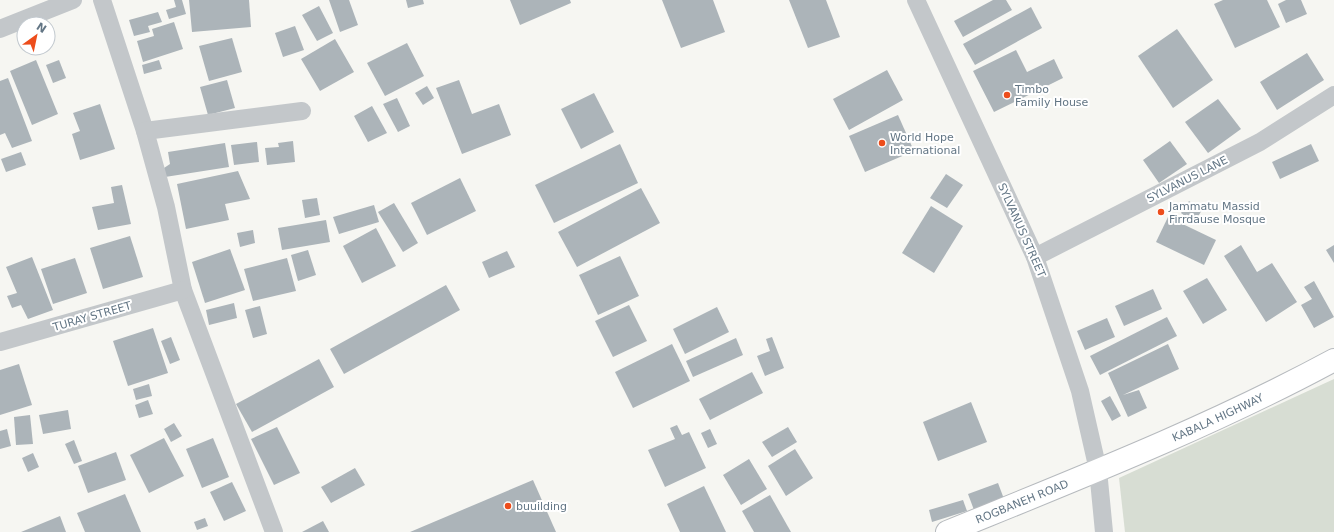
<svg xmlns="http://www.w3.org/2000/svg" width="1334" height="532" font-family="'DejaVu Sans',sans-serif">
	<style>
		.green { fill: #d7ddd3 }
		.building { fill: #acb4b9 }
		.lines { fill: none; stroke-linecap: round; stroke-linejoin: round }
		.primary-casing { stroke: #b6babe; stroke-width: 24 }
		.street { stroke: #c3c7ca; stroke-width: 18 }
		.primary { stroke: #fff; stroke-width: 22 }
		.poi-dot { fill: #ed4d1b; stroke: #fff; stroke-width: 1.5 }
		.labels { text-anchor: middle; stroke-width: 4; stroke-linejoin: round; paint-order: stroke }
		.poi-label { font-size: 11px; fill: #637685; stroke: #fff; text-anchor: start }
		.street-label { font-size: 11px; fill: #637685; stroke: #fff }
	</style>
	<rect width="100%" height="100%" fill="#f6f6f2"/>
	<!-- green -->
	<path class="green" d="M 1334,379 L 1334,532 L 1125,532 L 1119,478 Z"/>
	<!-- building -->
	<g class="building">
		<path d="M 174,0 L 182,0 L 186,14 L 169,19 L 166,10 L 176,7 Z"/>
		<path d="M 189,0 L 249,0 L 251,27 L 192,32 Z"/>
		<path d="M 329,0 L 349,0 L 358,25 L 340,32 Z"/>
		<path d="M 406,0 L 423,0 L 424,4 L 408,8 Z"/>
		<path d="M 510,0 L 570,0 L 571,3 L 520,25 Z"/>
		<path d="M 662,0 L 713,0 L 725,32 L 681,48 Z"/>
		<path d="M 789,0 L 826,0 L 840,37 L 808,48 Z"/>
		<path d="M 993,0 L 1006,0 L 1012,10 L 963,37 L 954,21 Z"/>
		<path d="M 1223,0 L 1267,0 L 1280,27 L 1235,48 L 1214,4 Z"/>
		<path d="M 1286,0 L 1301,0 L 1307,14 L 1286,23 L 1278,4 Z"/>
		<path d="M 319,6 L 333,33 L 317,41 L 302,15 Z"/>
		<path d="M 1031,7 L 1042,28 L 975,65 L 963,44 Z"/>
		<path d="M 158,12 L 162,22 L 148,26 L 150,32 L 134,36 L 129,20 Z"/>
		<path d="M 174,22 L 183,49 L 143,62 L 137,41 L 154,36 L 152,29 Z"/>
		<path d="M 295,26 L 304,50 L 283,57 L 275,33 Z"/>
		<path d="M 1177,29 L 1213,80 L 1173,108 L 1138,56 Z"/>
		<path d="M 232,38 L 242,72 L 209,81 L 199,46 Z"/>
		<path d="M 335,39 L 354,72 L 320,91 L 301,59 Z"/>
		<path d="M 407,43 L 424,76 L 385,96 L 367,63 Z"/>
		<path d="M 1016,50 L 1027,72 L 1054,59 L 1063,78 L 994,112 L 973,71 Z"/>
		<path d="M 1307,53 L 1324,80 L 1277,110 L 1260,82 Z"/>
		<path d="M 36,60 L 58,114 L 32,125 L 10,71 Z"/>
		<path d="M 59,60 L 66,78 L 53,83 L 46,65 Z"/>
		<path d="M 159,60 L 162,69 L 144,74 L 142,65 Z"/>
		<path d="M 887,70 L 903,100 L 849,130 L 833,99 Z"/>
		<path d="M 8,78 L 32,141 L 12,148 L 5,133 L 0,135 L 0,81 Z"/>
		<path d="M 227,80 L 235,108 L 208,115 L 200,87 Z"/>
		<path d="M 459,80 L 472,114 L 499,104 L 511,135 L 462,154 L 436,88 Z"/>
		<path d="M 427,86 L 434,98 L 423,105 L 415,93 Z"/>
		<path d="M 594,93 L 614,132 L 581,149 L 561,109 Z"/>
		<path d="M 397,98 L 410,126 L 398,132 L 383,104 Z"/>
		<path d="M 1218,99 L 1241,129 L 1208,153 L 1185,122 Z"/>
		<path d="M 100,104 L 115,149 L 80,160 L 72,134 L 80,131 L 73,113 Z"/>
		<path d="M 372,106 L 387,133 L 368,142 L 354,116 Z"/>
		<path d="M 898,115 L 914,151 L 865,172 L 849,136 Z"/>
		<path d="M 293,141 L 295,162 L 267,165 L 265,148 L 279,147 L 278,143 Z"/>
		<path d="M 1170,141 L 1187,164 L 1159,183 L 1143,160 Z"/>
		<path d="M 257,142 L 259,162 L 234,165 L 231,145 Z"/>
		<path d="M 225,143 L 229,167 L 165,177 L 164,168 L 170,164 L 168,152 Z"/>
		<path d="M 620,144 L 638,183 L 554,223 L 535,185 Z"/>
		<path d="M 1311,144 L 1319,161 L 1280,179 L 1272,162 Z"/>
		<path d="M 21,152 L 26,165 L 6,172 L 1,159 Z"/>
		<path d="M 238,171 L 250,199 L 225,204 L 229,220 L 186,229 L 177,184 Z"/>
		<path d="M 946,174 L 963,185 L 947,208 L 930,198 Z"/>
		<path d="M 460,178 L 476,211 L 427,235 L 411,203 Z"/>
		<path d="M 122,185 L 131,224 L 98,230 L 92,207 L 114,203 L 111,187 Z"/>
		<path d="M 641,188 L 660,223 L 577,267 L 558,232 Z"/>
		<path d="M 317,198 L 320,215 L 305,218 L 302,200 Z"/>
		<path d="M 1189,201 L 1202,210 L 1194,223 L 1181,213 Z"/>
		<path d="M 394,203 L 418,243 L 403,252 L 378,212 Z"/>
		<path d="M 374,205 L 379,222 L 339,234 L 333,217 Z"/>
		<path d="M 931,206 L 963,226 L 934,273 L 902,253 Z"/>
		<path d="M 1168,217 L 1216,240 L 1204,265 L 1156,242 Z"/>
		<path d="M 326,220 L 330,242 L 282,250 L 278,228 Z"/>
		<path d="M 376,228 L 396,266 L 362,283 L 343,246 Z"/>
		<path d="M 253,230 L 255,243 L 240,247 L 237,233 Z"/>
		<path d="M 130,236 L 143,277 L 103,289 L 90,248 Z"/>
		<path d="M 1241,245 L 1257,272 L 1272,263 L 1297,302 L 1266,322 L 1224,256 Z"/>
		<path d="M 1334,245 L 1334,263 L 1326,250 Z"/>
		<path d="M 230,249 L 245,290 L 205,303 L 192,262 Z"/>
		<path d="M 308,250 L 316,275 L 298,281 L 291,255 Z"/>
		<path d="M 507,251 L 515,267 L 489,278 L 482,262 Z"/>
		<path d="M 620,256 L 639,296 L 598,315 L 579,275 Z"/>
		<path d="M 32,257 L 53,310 L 28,319 L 21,305 L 12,308 L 7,296 L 17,293 L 6,267 Z"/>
		<path d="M 75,258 L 87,293 L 53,304 L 41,269 Z"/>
		<path d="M 287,258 L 296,291 L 253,301 L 244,269 Z"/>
		<path d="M 1207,278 L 1227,310 L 1203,324 L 1183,291 Z"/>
		<path d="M 1314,281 L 1334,317 L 1314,328 L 1301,305 L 1312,299 L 1304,287 Z"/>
		<path d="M 446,285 L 460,310 L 344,374 L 330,349 Z"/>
		<path d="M 1153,289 L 1162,309 L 1124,326 L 1115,306 Z"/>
		<path d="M 234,303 L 237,318 L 209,325 L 206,310 Z"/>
		<path d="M 629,305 L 647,341 L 613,357 L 595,321 Z"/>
		<path d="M 260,306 L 267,334 L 253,338 L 245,310 Z"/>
		<path d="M 717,307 L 729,332 L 685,354 L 673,329 Z"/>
		<path d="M 1167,317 L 1177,336 L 1100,375 L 1090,356 Z"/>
		<path d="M 1107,318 L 1115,337 L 1085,350 L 1077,331 Z"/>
		<path d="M 153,328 L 168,373 L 128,386 L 113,341 Z"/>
		<path d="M 171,337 L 180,360 L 170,364 L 161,341 Z"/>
		<path d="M 772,337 L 784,368 L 765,376 L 757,356 L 770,351 L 766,339 Z"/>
		<path d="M 736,338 L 743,355 L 693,377 L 686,361 Z"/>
		<path d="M 672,344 L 690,381 L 633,408 L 615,372 Z"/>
		<path d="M 1168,344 L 1179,369 L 1123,395 L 1139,390 L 1147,408 L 1128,417 L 1108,373 Z"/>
		<path d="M 319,359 L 334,387 L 252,432 L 236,404 Z"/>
		<path d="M 19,364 L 32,405 L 0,415 L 0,370 Z"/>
		<path d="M 752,372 L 763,393 L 710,420 L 699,399 Z"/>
		<path d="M 149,384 L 152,396 L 136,400 L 133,389 Z"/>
		<path d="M 1110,396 L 1121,416 L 1112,421 L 1101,401 Z"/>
		<path d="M 148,400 L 153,414 L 139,418 L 135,405 Z"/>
		<path d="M 971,402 L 987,442 L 938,461 L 923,422 Z"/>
		<path d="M 68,410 L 71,429 L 43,434 L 39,415 Z"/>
		<path d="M 30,415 L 33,444 L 16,445 L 14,417 Z"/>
		<path d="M 174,423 L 182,436 L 171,442 L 164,429 Z"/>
		<path d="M 677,425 L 682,435 L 689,432 L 706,468 L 665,487 L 648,450 L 675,439 L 670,428 Z"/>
		<path d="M 277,427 L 300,473 L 274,485 L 251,439 Z"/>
		<path d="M 788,427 L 797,442 L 772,457 L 762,442 Z"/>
		<path d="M 7,429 L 11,446 L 0,449 L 0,431 Z"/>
		<path d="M 710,429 L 717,444 L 708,448 L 701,433 Z"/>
		<path d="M 164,438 L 184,476 L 149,493 L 130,455 Z"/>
		<path d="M 213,438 L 229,477 L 202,488 L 186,449 Z"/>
		<path d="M 74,440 L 82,461 L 74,464 L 65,444 Z"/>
		<path d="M 795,449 L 813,478 L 786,496 L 768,466 Z"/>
		<path d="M 116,452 L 126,480 L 88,493 L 78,466 Z"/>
		<path d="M 33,453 L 39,467 L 28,472 L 22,458 Z"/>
		<path d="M 749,459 L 767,489 L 741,505 L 723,475 Z"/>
		<path d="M 355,468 L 365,485 L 331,503 L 321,487 Z"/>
		<path d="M 533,480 L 556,532 L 410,532 Z"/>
		<path d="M 232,482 L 246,511 L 224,521 L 210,492 Z"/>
		<path d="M 998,483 L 1004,499 L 974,510 L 968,494 Z"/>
		<path d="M 704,486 L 726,532 L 680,532 L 667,504 Z"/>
		<path d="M 125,494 L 141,532 L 85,532 L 77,513 Z"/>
		<path d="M 770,495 L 791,532 L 754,532 L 742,511 Z"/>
		<path d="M 963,500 L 967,511 L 932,522 L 929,510 Z"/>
		<path d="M 60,516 L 66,532 L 21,532 Z"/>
		<path d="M 205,518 L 208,526 L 197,530 L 194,522 Z"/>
		<path d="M 323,521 L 329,532 L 302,532 Z"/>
	</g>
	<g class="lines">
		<defs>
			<g id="primary">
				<path id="s1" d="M 947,532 C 1077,479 1210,427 1334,360"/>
			</g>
		</defs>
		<!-- primary casing -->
		<use href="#primary" class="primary-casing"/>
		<!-- street -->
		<g class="street">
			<path d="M 102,0 L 145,131 L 166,207 L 183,290 L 274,532"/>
			<path d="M 916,0 L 1035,257 L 1080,391 L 1098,470 L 1104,532"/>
			<path d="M 0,29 L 73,0"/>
			<path d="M 145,131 L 302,111"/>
			<path d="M 1035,257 L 1260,142 L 1334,95"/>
			<path d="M 0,342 L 183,290"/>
		</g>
		<!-- primary -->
		<use href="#primary" class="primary"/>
	</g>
	<!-- markers -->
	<g class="poi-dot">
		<circle cx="1007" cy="95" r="4"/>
		<circle cx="882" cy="143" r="4"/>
		<circle cx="1161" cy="212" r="4"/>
		<circle cx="508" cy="506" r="4"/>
	</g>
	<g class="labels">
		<!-- poi labels -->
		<g class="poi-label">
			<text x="1015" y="93">Timbo<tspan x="1015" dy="13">Family House</tspan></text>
			<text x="890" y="141">World Hope<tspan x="890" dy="13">International</tspan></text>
			<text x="1169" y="210">Jammatu Massid<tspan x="1169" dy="13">Firrdause Mosque</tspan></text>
			<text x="516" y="510">buuilding</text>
		</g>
		<!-- street labels -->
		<g class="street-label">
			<text transform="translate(1187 179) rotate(-27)" y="4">SYLVANUS LANE</text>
			<text transform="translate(1022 230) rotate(66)" y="4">SYLVANUS STREET</text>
			<text transform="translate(92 316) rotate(-16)" y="4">TURAY STREET</text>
			<text dy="4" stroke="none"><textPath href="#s1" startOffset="294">KABALA HIGHWAY</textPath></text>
			<text dy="4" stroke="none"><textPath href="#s1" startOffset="81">ROGBANEH ROAD</textPath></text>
		</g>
	</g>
	<!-- north arrow -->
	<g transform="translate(36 36) rotate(33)"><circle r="19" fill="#ffffff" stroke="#c1c8ce"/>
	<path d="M0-3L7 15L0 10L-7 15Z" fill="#ed4d1b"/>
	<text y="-6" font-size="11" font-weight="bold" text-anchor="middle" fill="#637685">N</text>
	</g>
</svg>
